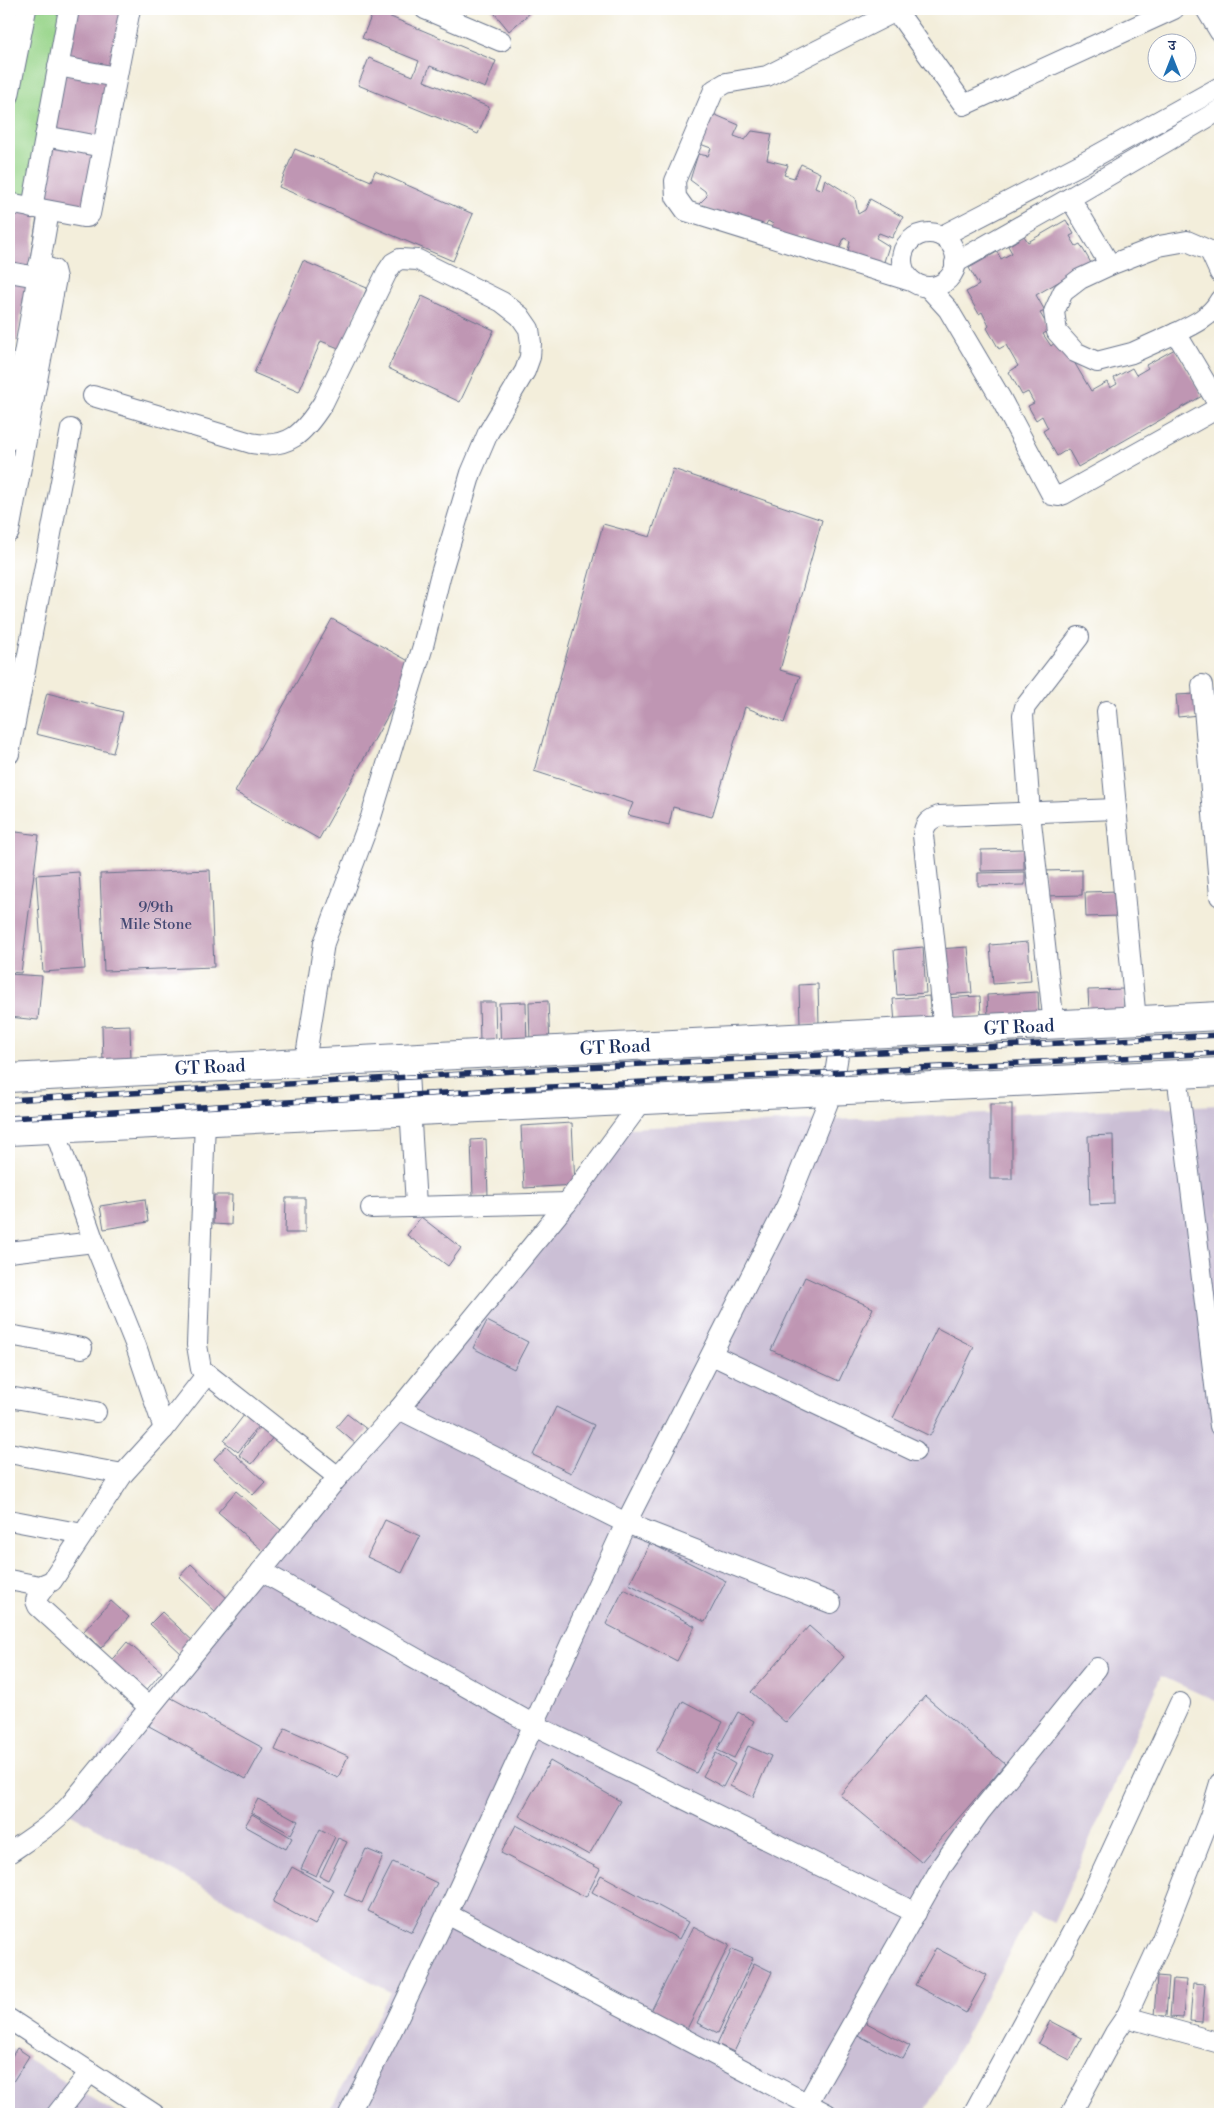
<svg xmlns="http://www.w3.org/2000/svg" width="1229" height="2123" font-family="'Libre Bodoni','Noto Serif Devanagari',serif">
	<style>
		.industrial { fill: #cbbfd5 }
		.green { fill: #97d489; stroke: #598274 }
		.building { fill: #bf96b3 }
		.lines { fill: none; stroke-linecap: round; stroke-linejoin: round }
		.minor-casing { stroke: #67728a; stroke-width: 22 }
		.highway-casing { stroke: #67728a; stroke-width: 30 }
		.minor { stroke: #fff; stroke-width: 20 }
		.highway { stroke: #fff; stroke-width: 28 }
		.rail-casing { stroke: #1b2f5e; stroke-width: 5.5 }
		.rail { stroke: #fff; stroke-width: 4; stroke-dasharray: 11; stroke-linecap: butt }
		.labels { text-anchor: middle; stroke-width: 4; stroke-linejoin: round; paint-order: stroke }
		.number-label { font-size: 15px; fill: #444973 }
		.street-label { font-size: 18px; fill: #1b2f5e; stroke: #fff }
	</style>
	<rect width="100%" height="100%" fill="#fff"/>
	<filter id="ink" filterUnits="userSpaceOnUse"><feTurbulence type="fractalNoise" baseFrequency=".02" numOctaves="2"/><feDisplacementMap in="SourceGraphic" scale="10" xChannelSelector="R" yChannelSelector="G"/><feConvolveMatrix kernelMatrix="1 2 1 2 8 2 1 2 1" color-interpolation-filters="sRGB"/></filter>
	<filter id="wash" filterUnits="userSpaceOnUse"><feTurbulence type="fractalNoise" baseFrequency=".0096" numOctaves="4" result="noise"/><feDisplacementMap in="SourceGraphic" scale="20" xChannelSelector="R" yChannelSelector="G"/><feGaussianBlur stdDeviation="1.12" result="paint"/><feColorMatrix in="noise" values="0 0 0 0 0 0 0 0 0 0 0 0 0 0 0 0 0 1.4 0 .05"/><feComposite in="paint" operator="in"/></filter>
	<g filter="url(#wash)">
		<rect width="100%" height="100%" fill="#f3eedb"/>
		<!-- industrial -->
		<g class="industrial">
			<path d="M 1220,1105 L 1220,1703 L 1161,1676 L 1054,1922 L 1031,1912 L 924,2114 L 328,2114 L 390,1992 L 57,1806 L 628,1128 Z"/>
			<path d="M 9,2047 L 117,2114 L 9,2114 Z"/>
		</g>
		<!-- green -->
		<path class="green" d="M 32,9 L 64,9 L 28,199 L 9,196 L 9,132 Z"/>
		<g id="blocks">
			<!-- building -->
			<g class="building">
				<path d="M 9,9 L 19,9 L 9,55 Z"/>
				<path d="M 74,9 L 98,9 L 121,13 L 111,74 L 64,66 Z"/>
				<path d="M 491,9 L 529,9 L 531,12 L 509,31 Z"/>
				<path d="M 374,10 L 496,61 L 485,88 L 430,66 L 424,81 L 489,107 L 478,134 L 358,85 L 369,58 L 413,76 L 419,61 L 362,38 Z"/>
				<path d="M 62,73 L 107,81 L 97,141 L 51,133 Z"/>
				<path d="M 711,113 L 739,125 L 734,136 L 745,140 L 752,131 L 772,134 L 767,160 L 788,165 L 784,175 L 794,178 L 801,164 L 820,173 L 815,187 L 822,190 L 825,179 L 855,198 L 858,214 L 865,210 L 870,199 L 903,217 L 892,238 L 879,233 L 876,238 L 889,246 L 881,271 L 847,256 L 850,241 L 844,238 L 838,253 L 802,242 L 805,237 L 798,235 L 792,241 L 771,233 L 773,224 L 768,221 L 761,233 L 740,222 L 741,216 L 738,214 L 734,221 L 698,205 L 707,196 L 705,191 L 690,180 L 698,154 L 708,156 L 711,148 L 700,144 Z"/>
				<path d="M 52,146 L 95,153 L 84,214 L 41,206 Z"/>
				<path d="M 295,149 L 371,181 L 375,171 L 473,214 L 453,261 L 279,187 Z"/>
				<path d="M 9,206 L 38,211 L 28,272 L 9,269 Z"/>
				<path d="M 1066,220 L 1074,234 L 1070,236 L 1076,246 L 1080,244 L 1091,263 L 1036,295 L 1045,311 L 1040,313 L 1050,330 L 1043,334 L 1051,346 L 1056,342 L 1067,350 L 1091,391 L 1107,382 L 1110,388 L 1117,384 L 1114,378 L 1132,368 L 1136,375 L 1148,368 L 1146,365 L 1175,349 L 1202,396 L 1078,467 L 1068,449 L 1057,456 L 1043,431 L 1048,428 L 1042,416 L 1036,420 L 1028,406 L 1034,403 L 1028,392 L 1022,395 L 1009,372 L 1018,366 L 1006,345 L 999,349 L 987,328 L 989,326 L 982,312 L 979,314 L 966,292 L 979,285 L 969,268 L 997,252 L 1001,259 L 1012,253 L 1008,246 L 1024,236 L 1028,242 Z"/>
				<path d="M 303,261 L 367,288 L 341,349 L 321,341 L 299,392 L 254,373 Z"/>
				<path d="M 9,278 L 27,281 L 17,341 L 9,339 Z"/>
				<path d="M 422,296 L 494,330 L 460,402 L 388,368 Z"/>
				<path d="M 673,469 L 822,520 L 780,670 L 800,676 L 784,723 L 745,707 L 712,817 L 673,807 L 669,825 L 628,815 L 633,803 L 534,771 L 603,524 L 650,537 Z"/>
				<path d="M 332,619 L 416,665 L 319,839 L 235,792 Z"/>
				<path d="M 47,693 L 123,712 L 113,753 L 36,734 Z"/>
				<path d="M 1197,694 L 1199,715 L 1178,717 L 1176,695 Z"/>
				<path d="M 1214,740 L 1220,740 L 1220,752 L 1215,752 Z"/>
				<path d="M 1217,755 L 1220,755 L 1220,770 L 1218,770 Z"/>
				<path d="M 9,831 L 39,835 L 21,973 L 9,972 Z"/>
				<path d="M 1024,849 L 1024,870 L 981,871 L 981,850 Z"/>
				<path d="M 210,870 L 214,967 L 104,971 L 100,874 Z"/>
				<path d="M 1082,870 L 1082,895 L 1044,896 L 1044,871 Z"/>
				<path d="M 79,872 L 85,969 L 43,972 L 36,875 Z"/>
				<path d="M 1025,872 L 1025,885 L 978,886 L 978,873 Z"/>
				<path d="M 1119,891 L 1119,916 L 1086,917 L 1085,892 Z"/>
				<path d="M 1028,942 L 1031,981 L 993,984 L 990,945 Z"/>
				<path d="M 923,947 L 926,993 L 897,995 L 894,950 Z"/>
				<path d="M 968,947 L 972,993 L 941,995 L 938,949 Z"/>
				<path d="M 9,974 L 42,976 L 38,1020 L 9,1017 Z"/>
				<path d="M 818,984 L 819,1024 L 800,1024 L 799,985 Z"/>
				<path d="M 1124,989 L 1124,1011 L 1089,1012 L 1088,990 Z"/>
				<path d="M 1038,992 L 1039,1014 L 988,1017 L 987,995 Z"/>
				<path d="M 929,996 L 931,1020 L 895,1023 L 893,999 Z"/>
				<path d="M 980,996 L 981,1015 L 944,1018 L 943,998 Z"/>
				<path d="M 548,1001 L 550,1045 L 530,1046 L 529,1002 Z"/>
				<path d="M 479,1002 L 495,1002 L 496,1042 L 480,1042 Z"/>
				<path d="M 526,1002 L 527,1050 L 501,1051 L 499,1003 Z"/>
				<path d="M 130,1025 L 131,1061 L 103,1062 L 102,1026 Z"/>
				<rect x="990" y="1104" width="22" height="75"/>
				<path d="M 572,1123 L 575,1185 L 524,1188 L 521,1126 Z"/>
				<path d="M 1113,1135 L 1114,1204 L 1090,1205 L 1088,1136 Z"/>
				<path d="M 486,1139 L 488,1196 L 473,1196 L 471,1140 Z"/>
				<path d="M 214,1195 L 232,1195 L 231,1225 L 213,1224 Z"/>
				<path d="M 286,1198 L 305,1198 L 305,1233 L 285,1233 Z"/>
				<path d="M 145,1199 L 148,1222 L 104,1229 L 100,1206 Z"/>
				<path d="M 421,1217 L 461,1248 L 448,1266 L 407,1235 Z"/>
				<path d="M 805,1277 L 873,1308 L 839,1381 L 771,1350 Z"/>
				<path d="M 487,1321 L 528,1342 L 514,1369 L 473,1348 Z"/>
				<path d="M 937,1328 L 974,1347 L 930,1436 L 893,1418 Z"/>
				<path d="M 556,1407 L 594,1425 L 571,1473 L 533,1455 Z"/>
				<path d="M 248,1410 L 262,1421 L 238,1452 L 224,1441 Z"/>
				<path d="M 347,1414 L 368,1430 L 356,1444 L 336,1427 Z"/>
				<path d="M 263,1422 L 277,1432 L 252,1464 L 239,1455 Z"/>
				<path d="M 226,1446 L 265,1482 L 253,1495 L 214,1459 Z"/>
				<path d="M 236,1491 L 288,1536 L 270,1557 L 218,1512 Z"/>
				<path d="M 385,1520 L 420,1536 L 402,1573 L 367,1557 Z"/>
				<path d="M 650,1543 L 726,1581 L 705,1622 L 629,1584 Z"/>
				<path d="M 191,1564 L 230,1601 L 218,1614 L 179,1577 Z"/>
				<path d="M 624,1589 L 695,1626 L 677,1661 L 606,1624 Z"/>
				<path d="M 111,1601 L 129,1617 L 101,1648 L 83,1632 Z"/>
				<path d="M 162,1612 L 195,1643 L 183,1655 L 150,1624 Z"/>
				<path d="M 809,1626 L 844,1657 L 786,1723 L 751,1692 Z"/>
				<path d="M 127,1642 L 162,1672 L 143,1694 L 108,1664 Z"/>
				<path d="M 166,1695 L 263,1748 L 246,1779 L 149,1726 Z"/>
				<path d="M 925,1696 L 1005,1764 L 921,1862 L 840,1795 Z"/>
				<path d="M 683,1701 L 723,1722 L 696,1773 L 656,1752 Z"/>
				<path d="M 738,1712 L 754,1721 L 734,1758 L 717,1750 Z"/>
				<path d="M 285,1728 L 348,1756 L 338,1778 L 275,1750 Z"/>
				<path d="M 748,1746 L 771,1756 L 753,1797 L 730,1786 Z"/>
				<path d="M 716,1753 L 735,1764 L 723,1787 L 703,1776 Z"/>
				<path d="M 550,1761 L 620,1801 L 589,1855 L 519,1816 Z"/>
				<path d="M 258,1799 L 298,1821 L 291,1834 L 251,1812 Z"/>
				<path d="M 252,1814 L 292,1838 L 286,1849 L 245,1826 Z"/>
				<path d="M 516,1825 L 600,1869 L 586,1897 L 501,1853 Z"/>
				<path d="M 320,1829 L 335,1837 L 316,1876 L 301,1869 Z"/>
				<path d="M 338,1838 L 347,1842 L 328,1880 L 320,1876 Z"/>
				<path d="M 366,1849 L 383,1856 L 362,1903 L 344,1895 Z"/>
				<path d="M 393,1862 L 437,1883 L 412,1932 L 368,1911 Z"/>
				<path d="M 292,1867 L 334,1890 L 315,1925 L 273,1902 Z"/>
				<path d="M 601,1875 L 688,1922 L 679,1939 L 592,1892 Z"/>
				<path d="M 693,1927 L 729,1945 L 687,2029 L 651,2011 Z"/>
				<path d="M 936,1948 L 987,1975 L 966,2013 L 915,1985 Z"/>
				<path d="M 732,1949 L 753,1958 L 718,2033 L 697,2023 Z"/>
				<path d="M 754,1963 L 772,1972 L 734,2052 L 717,2044 Z"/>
				<path d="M 1157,1976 L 1169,1977 L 1166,2016 L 1154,2016 Z"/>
				<path d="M 1173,1979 L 1186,1980 L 1183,2018 L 1170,2017 Z"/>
				<path d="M 1193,1983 L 1205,1984 L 1202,2022 L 1190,2021 Z"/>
				<path d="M 1050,2021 L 1082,2038 L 1070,2060 L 1038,2043 Z"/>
				<path d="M 865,2022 L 910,2046 L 903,2059 L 858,2035 Z"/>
				<path d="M 17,2048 L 29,2056 L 9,2088 L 9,2061 Z"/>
			</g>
		</g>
	</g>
	<g filter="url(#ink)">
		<use href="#blocks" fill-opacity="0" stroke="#67728a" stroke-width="1"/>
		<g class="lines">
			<defs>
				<g id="minor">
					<path d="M 425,9 L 501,41"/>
					<path d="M 1206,9 L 1220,32"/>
					<path d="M 58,66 L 116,77"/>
					<path d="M 9,95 L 26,9"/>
					<path d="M 45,136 L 103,147"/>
					<path d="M 1070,198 L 1110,265 L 1159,246 L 1187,241 L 1210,251 L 1220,273"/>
					<path d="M 9,203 L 83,217 L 87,217 L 90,214 L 130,9"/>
					<path d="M 32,208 L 69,9"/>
					<circle cx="929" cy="260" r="27"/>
					<path d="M 942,236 L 1085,162 L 1220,87"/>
					<path d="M 955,263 L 1070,198 L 1220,110"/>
					<path d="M 1110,265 L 1080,279 L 1063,292 L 1054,312 L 1057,332 L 1075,352 L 1097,362 L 1132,353 L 1176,333"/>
					<path d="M 9,272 L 37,277"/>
					<path d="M 911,281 L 686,211 L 676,197 L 675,181 L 714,90 L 726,83 L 767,76 L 892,13 L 901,17 L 964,105 L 1174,9"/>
					<path d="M 928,287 L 948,309 L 1000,397 L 1052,495 L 1058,496 L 1064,494 L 1220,407"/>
					<path d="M 93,396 L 251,443 C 289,450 304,433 323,403 L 387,272 L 393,263 L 400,259 L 418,260 L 502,302 L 520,316 L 529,329 L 531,343 L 530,357 L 525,371 L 488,433 L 471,473 L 440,577 L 423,646 L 371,817 L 324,943 L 305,1062"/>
					<path d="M 1220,407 L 1176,333 C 1193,325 1211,317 1220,300"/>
					<path d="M 9,440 L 49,211"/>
					<path d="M 9,532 L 56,278 L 54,270 L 39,265"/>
					<path d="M 1202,685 L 1220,896"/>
					<path d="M 1107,711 L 1136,1021"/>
					<path d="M 9,754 L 71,429"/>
					<path d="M 1054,1025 L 1030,813 L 1023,715 L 1025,707 L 1079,637"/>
					<path d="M 944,1031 L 923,835 C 925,824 928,820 939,816 L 1116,809"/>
					<path d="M 407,1057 L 416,1205"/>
					<path d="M 1177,1074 L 1220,1426"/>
					<path d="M 205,1120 L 197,1345 L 201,1369 L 338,1477"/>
					<path d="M 54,1128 L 94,1242 L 136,1346 L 164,1429"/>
					<path d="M 371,1208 L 567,1203"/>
					<path d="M 9,1252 L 94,1242"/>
					<path d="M 9,1335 L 82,1348"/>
					<path d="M 712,1355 L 915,1451"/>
					<path d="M 9,1397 L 96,1412"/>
					<path d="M 399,1409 L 626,1523 L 831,1603"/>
					<path d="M 9,1453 L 123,1474"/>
					<path d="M 9,1520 L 83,1534"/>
					<path d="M 261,1571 L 534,1725 L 916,1913"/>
					<path d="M 9,1580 L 40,1586 L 52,1581 L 123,1474 L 164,1429 L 207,1374"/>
					<path d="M 46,1585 L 37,1597 L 36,1601 L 38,1606 L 149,1707"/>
					<path d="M 9,1853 C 31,1838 52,1825 70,1805 L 338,1477 L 399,1409 L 567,1203 L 642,1101"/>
					<path d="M 447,1914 L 827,2114"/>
					<path d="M 1126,2017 L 1220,2043"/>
					<path d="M 9,2019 L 154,2114"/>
					<path d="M 807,2104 L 943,1864 L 980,1812 L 1097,1668"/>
					<path d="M 57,2114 L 90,2072"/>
					<path d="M 349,2114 L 392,2030 L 447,1914 L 626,1523 L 787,1205 L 832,1092 L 841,1037"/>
					<path d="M 973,2114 L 1086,1907 L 1180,1703"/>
					<path d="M 1071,2114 L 1115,2033 L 1126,2017 L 1162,1939 L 1210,1816 L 1220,1783"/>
				</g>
				<g id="highway">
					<path d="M 9,1078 C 413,1056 817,1039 1220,1016"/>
					<path d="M 9,1131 L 1220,1072"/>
				</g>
			</defs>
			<!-- minor casing -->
			<use href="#minor" class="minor-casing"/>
			<!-- highway casing -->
			<use href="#highway" class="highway-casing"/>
			<!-- minor -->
			<use href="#minor" class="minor"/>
			<!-- highway -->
			<use href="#highway" class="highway"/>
			<defs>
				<g id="rail">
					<path d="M 9,1100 L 603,1066 L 1220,1035"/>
					<path d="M 9,1118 L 604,1084 L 1220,1053"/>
				</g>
			</defs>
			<!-- rail casing -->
			<use href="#rail" class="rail-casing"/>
			<!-- rail -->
			<use href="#rail" class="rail"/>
		</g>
	</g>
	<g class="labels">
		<!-- number labels -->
		<g class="number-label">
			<text x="156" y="912">9/9th<tspan x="156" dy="17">Mile Stone</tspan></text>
		</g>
		<!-- street labels -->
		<g class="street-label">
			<text transform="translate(1019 1027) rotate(-3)" y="6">GT Road</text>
			<text transform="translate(615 1047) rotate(-3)" y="6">GT Road</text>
			<text transform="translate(210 1067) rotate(-3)" y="6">GT Road</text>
		</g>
	</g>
	<!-- margin -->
	<rect width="1229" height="2123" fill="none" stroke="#fff" stroke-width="30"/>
	<!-- north arrow -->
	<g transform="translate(1172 58)"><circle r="24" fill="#ffffff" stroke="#a4acbf"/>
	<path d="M0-4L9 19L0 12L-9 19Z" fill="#1f6fb2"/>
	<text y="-8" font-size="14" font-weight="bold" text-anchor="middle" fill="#1b2f5e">उ</text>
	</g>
</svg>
